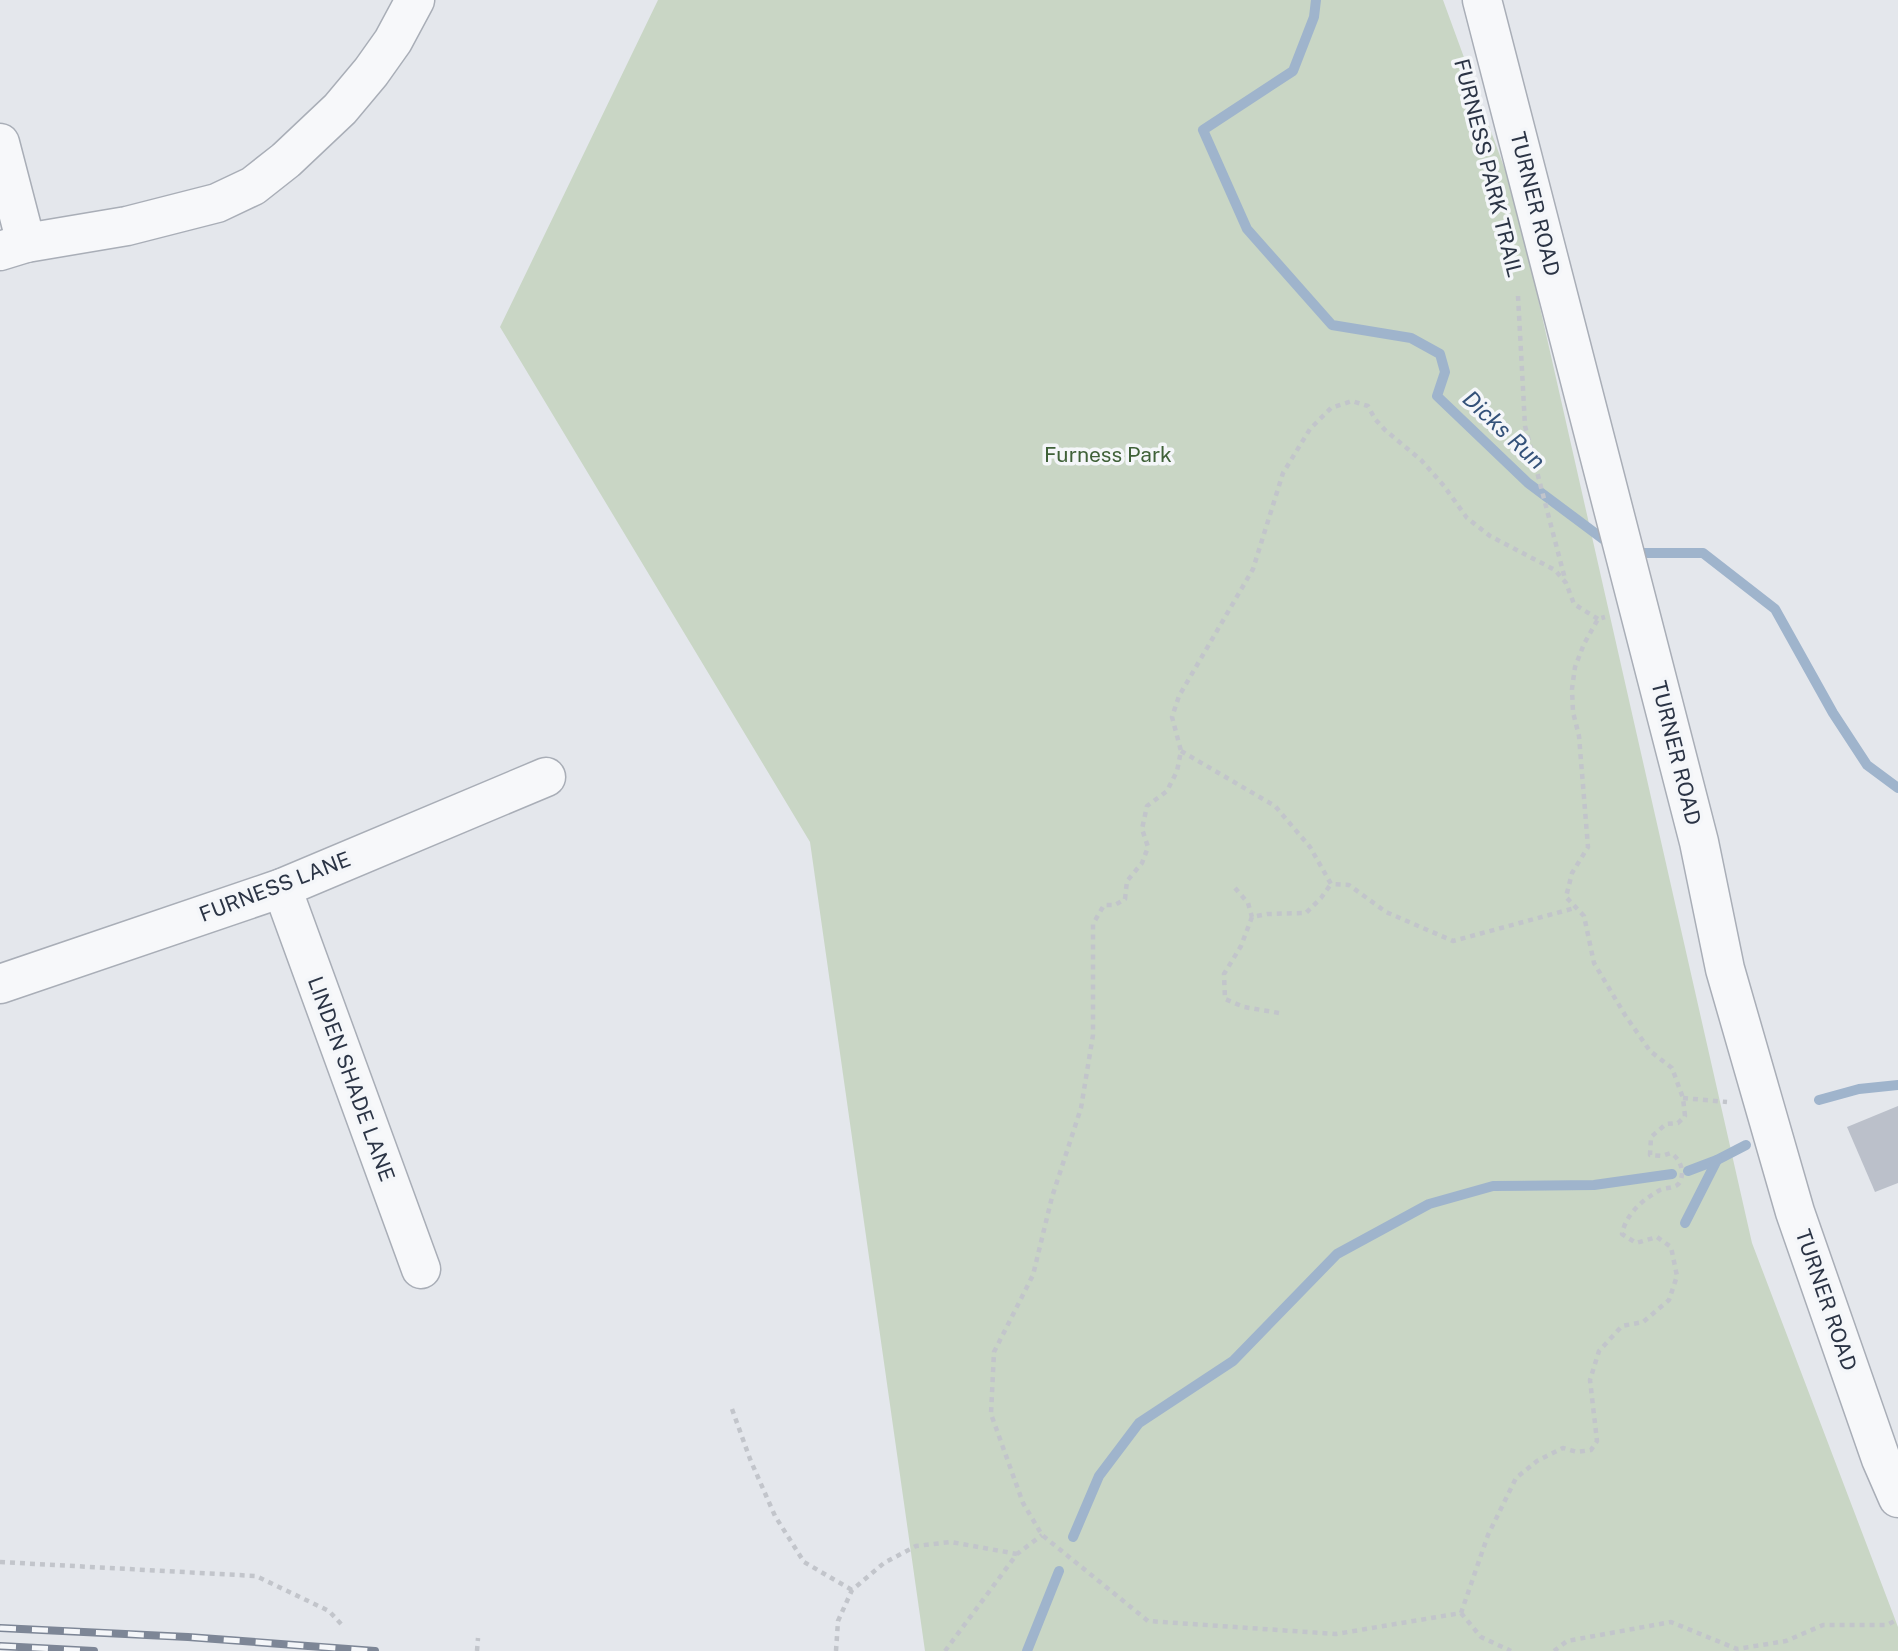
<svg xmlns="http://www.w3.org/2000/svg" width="1898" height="1651" font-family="'Public Sans',sans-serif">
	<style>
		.green { fill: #c9d6c5 }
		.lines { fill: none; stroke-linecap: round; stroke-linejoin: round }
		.stream { stroke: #9fb4cc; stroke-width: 10 }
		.building { fill: #bbc0ca }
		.minor-casing { stroke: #a9aeb7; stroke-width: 41 }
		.path { stroke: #c2c5cb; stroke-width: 4.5; stroke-dasharray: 5 5; stroke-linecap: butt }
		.minor { stroke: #f7f8fa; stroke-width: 38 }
		.rail-casing { stroke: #7d8696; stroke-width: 8 }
		.rail { stroke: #f4f6f9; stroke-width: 5; stroke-dasharray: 16; stroke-linecap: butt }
		.labels { text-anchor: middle; stroke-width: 7; stroke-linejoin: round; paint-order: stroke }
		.street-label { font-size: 21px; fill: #2b3445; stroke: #f4f6f9 }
		.park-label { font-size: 21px; fill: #3f6138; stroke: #f4f6f9 }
		.water-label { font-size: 23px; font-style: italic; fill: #34527a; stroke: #f4f6f9 }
	</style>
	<rect width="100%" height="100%" fill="#e4e7ec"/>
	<!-- green -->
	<path class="green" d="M 658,0 L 1443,0 L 1515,197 L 1752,1243 L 1898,1627 L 1898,1651 L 925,1651 L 810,842 L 500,327 Z"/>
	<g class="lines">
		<!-- stream -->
		<g class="stream">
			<path d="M 1316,0 L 1314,17 L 1293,71 L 1203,130 L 1247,229 L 1332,325 L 1411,338 L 1440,354 L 1445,372 L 1437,396 L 1528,483 L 1611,545"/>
			<path d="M 1631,553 L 1703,553 L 1775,609 L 1833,713 L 1867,765 L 1898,788"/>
			<path d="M 1819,1100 L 1859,1089 L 1898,1085"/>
			<path d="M 1688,1171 L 1717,1160 L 1746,1145"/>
			<path d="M 1685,1223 L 1717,1160"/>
			<path d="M 1073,1537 L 1099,1476 L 1139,1423 L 1233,1361 L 1337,1254 L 1429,1204 L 1493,1186 L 1594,1185 L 1672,1174"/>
			<path d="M 1027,1651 L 1059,1571"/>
		</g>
	</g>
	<!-- building -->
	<path class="building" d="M 1898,1106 L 1898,1183 L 1875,1192 L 1847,1127 Z"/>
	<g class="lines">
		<defs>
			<g id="minor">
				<path d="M 1482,0 L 1699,842 L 1725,969 L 1795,1212 L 1881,1459 L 1898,1498"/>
				<path d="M 0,143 L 26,243"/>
				<path d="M 0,251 L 26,243 L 127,226 L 217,203 L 253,186 L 286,160 L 340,109 L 371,72 L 393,41 L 415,0"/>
				<path d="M 282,888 L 421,1269"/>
				<path d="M 0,984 L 282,888 L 546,777"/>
			</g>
		</defs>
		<!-- minor casing -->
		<use href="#minor" class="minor-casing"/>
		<!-- path -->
		<g class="path">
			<path d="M 1518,296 L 1525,426 L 1565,579"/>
			<path d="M 1598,619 L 1574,604 L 1566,583 L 1555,570 L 1490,536 L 1467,518 L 1444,486 L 1421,460 L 1385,430 L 1375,419 L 1368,406 L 1352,401 L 1331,408 L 1310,429 L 1283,473 L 1253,569 L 1179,696 L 1172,717 L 1181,751 L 1177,771 L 1167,791 L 1147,806 L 1142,829 L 1148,847 L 1142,863 L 1127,881 L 1125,899 L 1115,905 L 1104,905 L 1093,924 L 1093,1035 L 1081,1108 L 1052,1197 L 1033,1275 L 994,1352 L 991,1414 L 1023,1503 L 1042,1535 L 1148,1621 L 1336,1634 L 1461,1613 L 1488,1535 L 1516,1478 L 1537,1461 L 1563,1448 L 1577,1452 L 1591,1450 L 1597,1441 L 1590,1380 L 1599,1351 L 1622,1326 L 1643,1322 L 1669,1300 L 1677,1276 L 1671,1247 L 1657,1237 L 1636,1243 L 1622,1234 C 1626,1214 1642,1200 1660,1190 C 1666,1187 1676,1189 1680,1182 C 1685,1171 1680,1159 1671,1153 L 1662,1156 L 1650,1155 L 1651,1137 L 1666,1124 L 1678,1123 L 1685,1116 L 1683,1098 L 1672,1068 L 1650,1051 L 1625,1015 L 1594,963 L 1584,916 L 1566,897 L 1572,873 L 1588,847 L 1579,736 L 1573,712 L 1572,689 L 1575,667 L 1584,644 L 1598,619 L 1605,617"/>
			<path d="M 1181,751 L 1275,806 L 1310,847 L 1331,884 L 1349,885 L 1386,912 L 1453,941 L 1575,908"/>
			<path d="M 1235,888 L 1248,903 L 1252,917"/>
			<path d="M 1279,1013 L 1244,1007 L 1225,999 L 1224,974 L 1241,946 L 1252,917 L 1267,914 L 1306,913 L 1321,898 L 1331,884"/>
			<path d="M 1683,1098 L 1727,1102"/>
			<path d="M 732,1409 L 750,1459 L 775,1516 L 804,1562 L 852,1590"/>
			<path d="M 0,1562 L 256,1576 L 329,1611 L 343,1626"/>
			<path d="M 1461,1613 L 1481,1637 L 1511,1651"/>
			<path d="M 477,1651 L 478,1638"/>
			<path d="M 836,1651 L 838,1621 L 852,1590 L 884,1563 L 916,1546 L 951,1542 L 1017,1554"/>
			<path d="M 945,1651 L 1017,1554 L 1042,1535"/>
			<path d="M 1554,1651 L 1567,1641 L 1671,1622 L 1737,1649 L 1786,1641 L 1823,1625 L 1887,1625 L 1898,1619"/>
		</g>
		<!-- minor -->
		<use href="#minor" class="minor"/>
		<defs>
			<g id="rail">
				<path d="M 0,1628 L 188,1637 L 375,1651"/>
				<path d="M 0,1646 L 94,1651"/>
			</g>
		</defs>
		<!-- rail casing -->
		<use href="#rail" class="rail-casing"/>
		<!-- rail -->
		<use href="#rail" class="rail"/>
	</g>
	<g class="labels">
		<!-- street labels -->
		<g class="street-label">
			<text transform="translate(1488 168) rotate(76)" y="7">FURNESS PARK TRAIL</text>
			<text transform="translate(1535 204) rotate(76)" y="7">TURNER ROAD</text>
			<text transform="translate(1676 753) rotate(76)" y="7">TURNER ROAD</text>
			<text transform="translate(275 887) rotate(-21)" y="7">FURNESS LANE</text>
			<text transform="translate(351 1079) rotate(70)" y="7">LINDEN SHADE LANE</text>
			<text transform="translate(1826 1300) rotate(71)" y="7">TURNER ROAD</text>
		</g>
		<!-- park labels -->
		<g class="park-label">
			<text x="1108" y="462">Furness Park</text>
		</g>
		<!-- water labels -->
		<g class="water-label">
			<text transform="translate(1504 430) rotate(43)" y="8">Dicks Run</text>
		</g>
	</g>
</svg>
